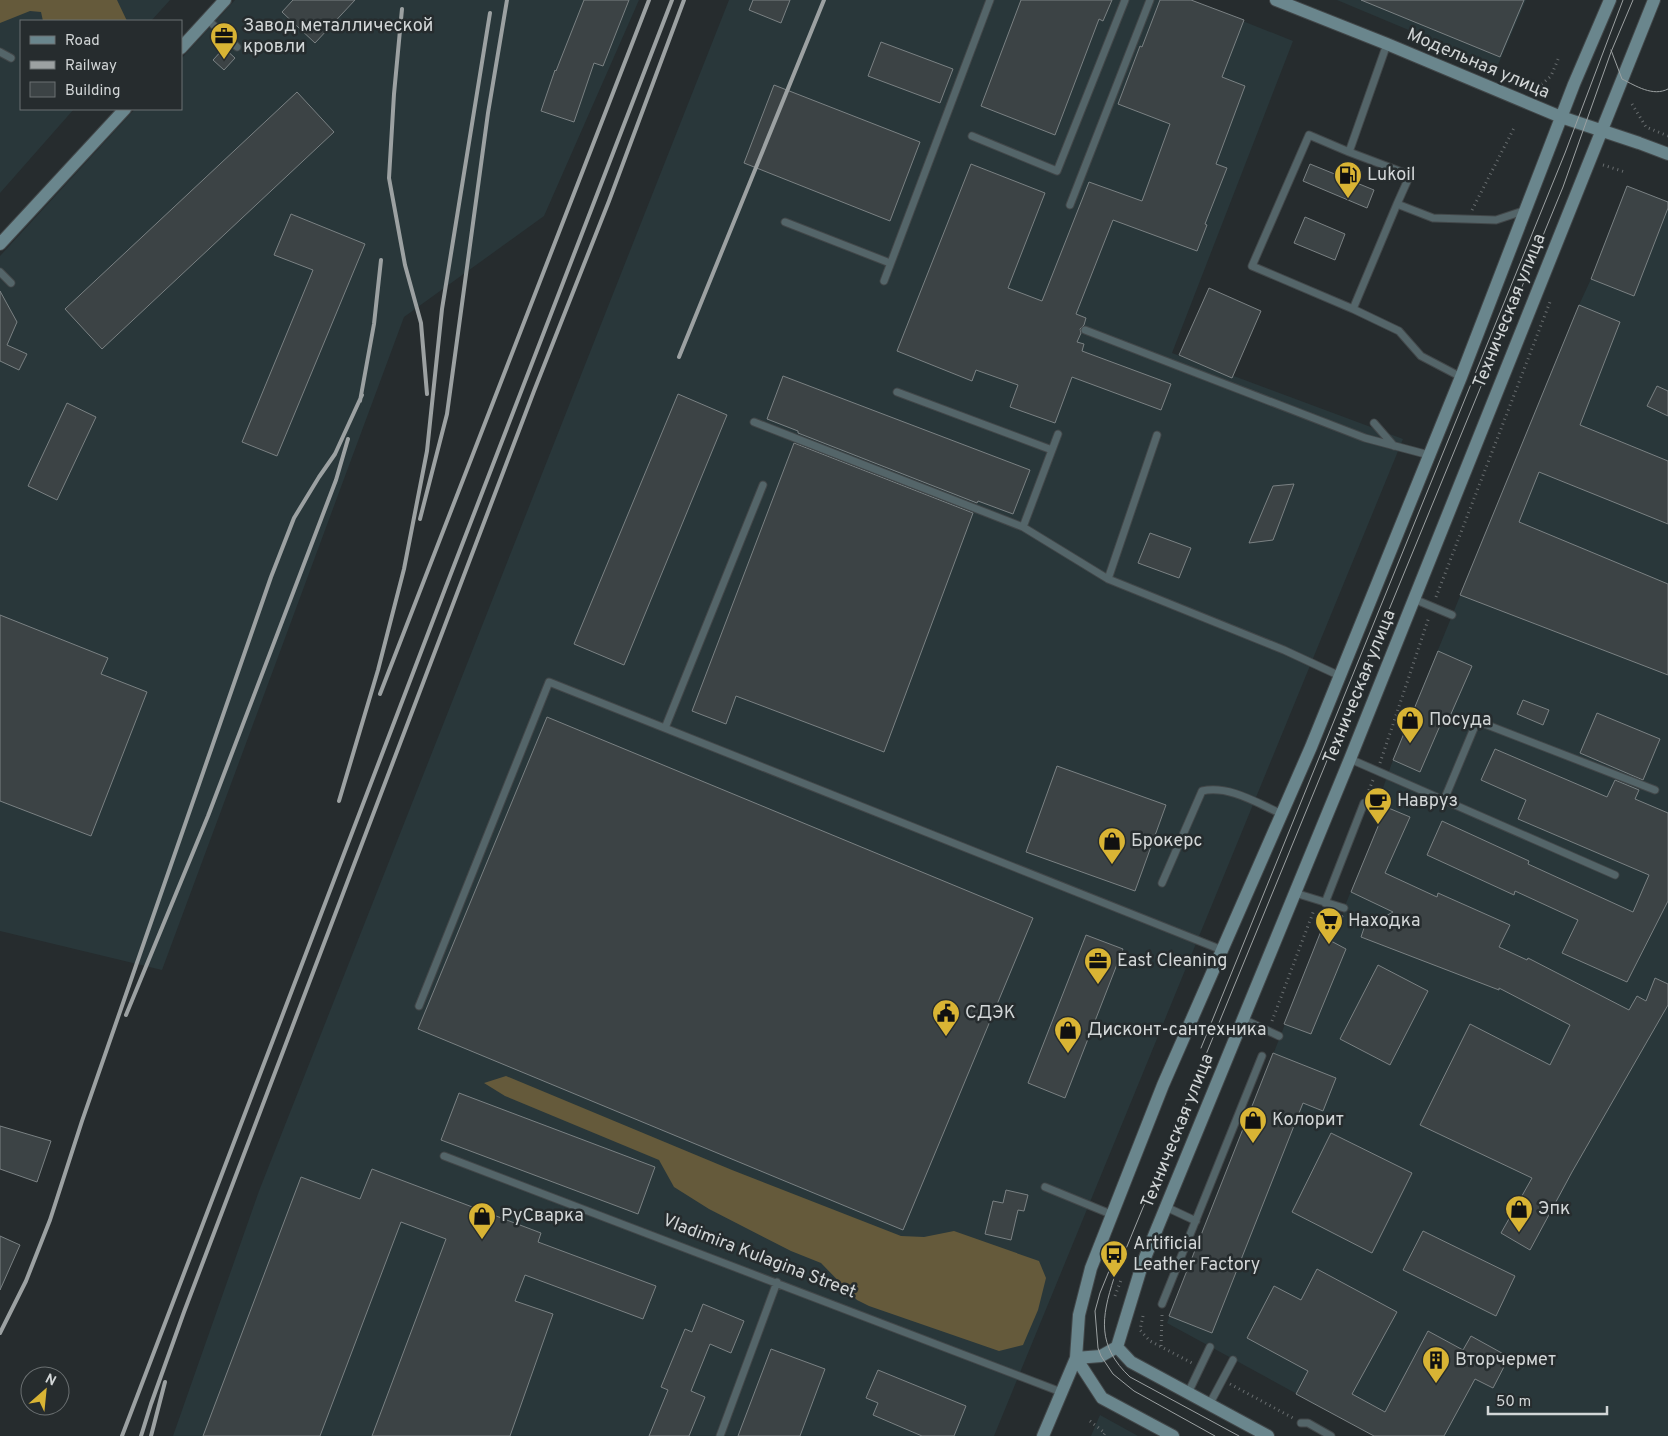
<svg xmlns="http://www.w3.org/2000/svg" width="1668" height="1436" font-family="Overpass,sans-serif">
  <style>
    .built { fill: #29373a }
    .forest { fill: #655a3b }
    .building { fill: #3c4345; stroke: #7a8183 }
    .lines { fill: none; stroke-linecap: round; stroke-linejoin: round }
    .lane-casing { stroke: #424749; stroke-width: 9 }
    .secondary-casing { stroke: #424749; stroke-width: 14 }
    .path { stroke: #686d6f; stroke-width: 3; stroke-dasharray: 1 4; stroke-linecap: butt }
    .lane { stroke: #546569; stroke-width: 7 }
    .secondary { stroke: #6a868d; stroke-width: 12 }
    .tram { stroke: #9ca1a2; stroke-width: 1 }
    .rail { stroke: #9ca1a2; stroke-width: 4 }
    .labels { text-anchor: middle; dominant-baseline: central; stroke-width: 5; stroke-linejoin: round; paint-order: stroke }
    .poi-label { font-size: 18px; fill: #d2d6d7; stroke: #262c2e; text-anchor: start }
    .street-label { font-size: 18px; fill: #d2d6d7; stroke: #262c2e }
  </style>
  <rect width="100%" height="100%" fill="#262c2e"/>
  <path class="built" d="M0,0h170l-19,21h-130v88h53l-74,84z
    M235,0h404l-95,216 -140,101 -242,653 -162,-39v-675l135,-147h46v-50z
    M729,0h461l103,41 -121,312 231,86 -409,997h-821l86,-245z
    M1337,0h189l-29,67z
    M1627,186l41,16v1234h-294l-207,-113 156,-395 20,-12 1,-8 42,-101 -8,-5 15,-42 186,-455 12,-26z
    M1100,1415l38,21h-47z"/>
  <path class="forest" d="M0,0h117l10,21h-84l-2,-9 -11,-1 -30,12z
    M506,1076l226,94 169,66 23,1 30,-6 85,30 7,17 -8,32 -15,35 -24,6 -130,-45 -12,-6 -36,-37 -30,-12 -82,-42 -35,-22 -15,-27 -154,-64 -21,-13z"/>
  <path class="building" d="M293,0h62l-40,43 -33,-31z
    M584,0h45l-26,66 -9,-3 -20,59 -33,-11 14,-41 1,1z
    M753,0h37l-9,23 -32,-13z
    M1021,0h91l-9,21 -4,-2 -44,116 -74,-29z
    M1160,0h31l53,20 -22,57 23,9 -29,78 11,4 -22,56 2,1 -10,26 -84,-31 -37,94 10,4 -2,7 -4,4 1,4 -4,9 7,2 -2,7 89,33 -10,26 -89,-33 -17,46 -45,-16 8,-22 -42,-15 -4,11 -75,-30 74,-187 74,29 -37,95 34,13 47,-119 53,19 28,-77 -52,-20 22,-58 2,1z
    M1361,0h163l-24,57z
    M881,42l72,27 -13,34 -72,-27z
    M224,48l11,10 -11,12 -11,-10z
    M774,85l146,57 -30,79 -146,-58z
    M297,92l37,40 -232,217 -37,-40z
    M1310,164l64,26 -7,18 -64,-27z
    M1627,186l41,16v6l-34,88 -43,-17z
    M291,214l74,30 -88,212 -35,-14 71,-172 -39,-15z
    M1305,217l40,17 -10,26 -41,-17z
    M1209,288l52,23 -29,67 -53,-23z
    M0,291l17,31 -10,23 20,9 -8,16 -19,-9z
    M1579,305l41,17 -40,103 88,36v63l-129,-52 -20,50 149,62v91l-208,-80z
    M783,376l247,94 -17,44 -35,-13 -1,2 -179,-70v-2l-31,-12z
    M1657,386l11,5v25l-21,-10z
    M678,394l49,21 -103,250 -50,-21z
    M67,403l29,14 -39,83 -29,-14z
    M794,443l179,70 -89,239 -148,-56 -10,28 -34,-13z
    M1294,484l-21,56 -24,3 24,-57z
    M1150,533l41,15 -12,30 -41,-15z
    M0,615l108,43 -7,16 46,18 -56,144 -91,-35z
    M1438,651l34,15 -25,57 -5,-2 -22,51 -27,-12z
    M1523,700l26,10 -6,15 -26,-11z
    M1597,713l63,26 -17,41 -63,-27z
    M547,717l486,201 -130,312 -485,-201z
    M1495,749l112,48 8,-17 24,10 -4,9 33,14v88l-41,81 -65,-29 16,-33 -63,-29 -1,4 -87,-40 15,-34 87,40 -1,3 105,48 16,-37 -131,-56 8,-19 -45,-20z
    M1057,766l109,39 -31,86 -109,-39z
    M1386,807l24,10 -25,56 52,24 1,-4 72,32 -11,22 28,13 1,-2 101,52 8,-14 9,5 9,-23 13,6v21l-96,167 -42,78 -29,-17 31,-55 -112,-53 50,-101 80,41 20,-40 -71,-37v2l-138,-53 3,-9 29,-16 -42,-20z
    M1329,911l14,5 -12,25 15,8 -35,85 -27,-10z
    M1086,935l37,14 -58,149 -37,-15z
    M1378,965l50,26 -38,74 -50,-26z
    M1273,1053l63,25 -13,33 -20,-8 -91,230 -43,-17z
    M459,1093l196,74 -17,47 -197,-74z
    M0,1126l51,15 -14,41 -37,-13z
    M1331,1133l81,40 -40,80 -80,-41z
    M372,1169l169,64 -3,9 118,44 -13,33 -118,-44 -10,26 38,13 -43,122h-138l74,-197 -45,-17 -81,214h-117l98,-259 59,22z
    M1006,1190l22,5 -4,16 -6,-1 -7,30 -26,-6 8,-33 10,2z
    M1423,1231l92,45 -19,40 -93,-46z
    M0,1236l20,9 -20,45z
    M1317,1269l80,43 -45,82 33,18 43,-81 35,19 8,-14 38,21 -16,31 -18,-9 -31,57h-70l-78,-42 12,-23 -61,-33 27,-52 27,14z
    M703,1304l41,17 -13,32 -21,-9 -19,47 14,6 -16,39h-40l19,-46 -7,-3 24,-58 7,3z
    M771,1349l54,20 -25,67h-62z
    M878,1370l88,36 -12,30h-32l-49,-21 5,-12 -12,-5z"/>
  <g class="lines">
    <g class="lane-casing">
      <path id="lane" d="M207,19l30,28
        M1387,44l-38,108 61,23 -13,29
        M0,52l11,6
        M972,136l85,35 68,-171
        M1349,152l-40,-17 -57,131 101,43
        M1070,205l80,-205
        M785,222l105,41
        M0,272l11,11
        M884,281l106,-281
        M1085,330l280,108 64,17
        M1461,377l-40,-21 -22,-25 -46,-22 44,-105 36,14 63,2 30,-10
        M897,392l155,58
        M754,422l269,105 85,52 176,71 56,26
        M1374,423l20,23
        M1023,527l35,-93
        M1108,579l49,-144
        M1414,599l38,16
        M665,728l98,-243
        M1350,759l265,116
        M1444,800l33,-79 178,69
        M1162,883l40,-92c27,-6 55,12 80,23
        M1295,893l49,15
        M1325,903l39,-100
        M419,1006l130,-324 673,268
        M1243,1019l36,17
        M444,1156l617,236
        M1045,1187l68,28
        M1166,1207l30,14
        M1162,1304l100,-248
        M1188,1393l22,-46
        M1209,1405l24,-45
        M1301,1423h7l23,13
        M720,1436l57,-154"/>
    </g>
    <g class="secondary-casing">
      <path id="secondary" d="M1276,0l111,44 174,73 78,26 29,11
        M181,48l44,-48
        M0,244l125,-135
        M1117,1347l14,15 137,74
        M1076,1358l25,-2 16,-9 25,-82 208,-506 304,-759
        M1076,1358l26,40 71,38
        M1043,1436l33,-78 3,-43 12,-47 72,-183 148,-338 150,-370 113,-293 36,-84"/>
    </g>
    <path class="path" d="M1534,91l17,-15 8,-19
      M1632,104l14,23 22,9
      M1603,165l22,7
      M1472,210l42,-82
      M1436,597l114,-295
      M1380,763l49,-146
      M1367,795l6,-15
      M1272,1021l42,-111
      M1115,1296l6,-16
      M1143,1316l-3,14 10,11 42,22
      M1161,1346l1,-31
      M1230,1384l63,34
      M1090,1421l15,12 -2,3"/>
    <use href="#lane" class="lane"/>
    <use href="#secondary" class="secondary"/>
    <path class="tram" d="M1611,50l11,29c14,7 31,18 46,10
      M1201,1048l364,-895 58,-153
      M1116,1254l-16,39 -5,18 3,37 3,8 12,18 21,17 81,45
      M1239,1436l-109,-59c-33,-31 -29,-59 -16,-99l449,-1091 48,-135 22,-52"/>
    <path class="rail" d="M402,9l-8,85 -5,84 16,87 16,58 6,71
      M679,357l145,-357
      M360,401l14,-77 7,-64
      M420,519l27,-105 41,-301 19,-113
      M380,694l269,-694
      M339,801l39,-131 26,-101 23,-118 15,-142 48,-296
      M126,1015l82,-199 128,-336 12,-41
      M0,1333l26,-52 24,-61 32,-99 189,-544 23,-59 25,-41 16,-23 27,-59
      M122,1436l323,-847 227,-589
      M141,1436l10,-32 33,-92 350,-921 75,-190 75,-201
      M151,1436l14,-54"/>
  </g>
  <defs>
    <g id="office-pin" transform="scale(1.4375)"><path d="M0 17L-7.5 6A9.5 9.5 0 1 1 7.5 6Z" fill="#d9b434" stroke="#262c2e"/><path d="M-6-3h4V-5.5h4V-3h4V5H-6ZM-1-4.5V-3h2v-1.5ZM-6 0V1H6V0Z" fill="#111"/></g>
    <g id="fuel-pin" transform="scale(1.4375)"><path d="M0 17L-7.5 6A9.5 9.5 0 1 1 7.5 6Z" fill="#d9b434" stroke="#262c2e"/><path d="M-5.5-6h7V0h2V4h1.3V-2.5L3-4.5l.8-.8L6-3V5H2.5V1h-1V6h-7ZM-4.2-4.7v3.2H.2V-4.7Z" fill="#111"/></g>
    <g id="shop-pin" transform="scale(1.4375)"><path d="M0 17L-7.5 6A9.5 9.5 0 1 1 7.5 6Z" fill="#d9b434" stroke="#262c2e"/><path d="M-5-2.5h2.3a2.7 3.5 0 0 1 5.4 0H5L5.5 6h-11ZM-1.5-2.5h3a1.5 2.3 0 0 0-3 0Z" fill="#111"/></g>
    <g id="cafe-pin" transform="scale(1.4375)"><path d="M0 17L-7.5 6A9.5 9.5 0 1 1 7.5 6Z" fill="#d9b434" stroke="#262c2e"/><path d="M-5.5-4.5H6V0H3Q3 3.5 0 3.5H-2.5Q-5.5 3.5-5.5 0ZM3-3.2v2h1.7v-2ZM-6 4.5H4V6H-6Z" fill="#111"/></g>
    <g id="supermarket-pin" transform="scale(1.4375)"><path d="M0 17L-7.5 6A9.5 9.5 0 1 1 7.5 6Z" fill="#d9b434" stroke="#262c2e"/><path d="M-6-5.5h2.5l.6 2H6L4.5 2H-2.5L-4.4-4H-6ZM-1.5 3.2a1.3 1.3 0 1 0 .1 0ZM3 3.2a1.3 1.3 0 1 0 .1 0Z" fill="#111"/></g>
    <g id="civic-pin" transform="scale(1.4375)"><path d="M0 17L-7.5 6A9.5 9.5 0 1 1 7.5 6Z" fill="#d9b434" stroke="#262c2e"/><path d="M-.6-6.5H3V-4.5H.6V-3L4-1V1h2V6H-6V1h2V-1L-.6-3ZM-1.2 2.5V6h2.4V2.5Z" fill="#111"/></g>
    <g id="bus-pin" transform="scale(1.4375)"><path d="M0 17L-7.5 6A9.5 9.5 0 1 1 7.5 6Z" fill="#d9b434" stroke="#262c2e"/><path d="M-5-6H5V4H4V6H2V4H-2V6H-4V4H-5ZM-3.5-4V0h7V-4ZM-3.5 1.2v1.5H-2V1.2ZM2 1.2v1.5H3.5V1.2Z" fill="#111"/></g>
    <g id="building-pin" transform="scale(1.4375)"><path d="M0 17L-7.5 6A9.5 9.5 0 1 1 7.5 6Z" fill="#d9b434" stroke="#262c2e"/><path d="M-4-6H4V6H1V3H-1V6H-4ZM-2.5-4.3h1.7v1.8h-1.7ZM.8-4.3h1.7v1.8H.8ZM-2.5-1h1.7V.8h-1.7ZM.8-1h1.7V.8H.8Z" fill="#111"/></g>
  </defs>
  <g fill-rule="evenodd">
    <use href="#office-pin" x="224" y="36"/>
    <use href="#fuel-pin" x="1348" y="175"/>
    <use href="#shop-pin" x="1410" y="720"/>
    <use href="#cafe-pin" x="1378" y="801"/>
    <use href="#shop-pin" x="1112" y="841"/>
    <use href="#supermarket-pin" x="1329" y="921"/>
    <use href="#office-pin" x="1098" y="961"/>
    <use href="#civic-pin" x="946" y="1013"/>
    <use href="#shop-pin" x="1068" y="1030"/>
    <use href="#shop-pin" x="1253" y="1120"/>
    <use href="#shop-pin" x="1519" y="1209"/>
    <use href="#shop-pin" x="482" y="1216"/>
    <use href="#bus-pin" x="1114" y="1254"/>
    <use href="#building-pin" x="1436" y="1360"/>
  </g>
  <g class="labels">
    <g class="poi-label">
      <text x="243" y="26">Завод металлической<tspan x="243" dy="21">кровли</tspan></text>
      <text x="1367" y="175">Lukoil</text>
      <text x="1429" y="720">Посуда</text>
      <text x="1397" y="801">Навруз</text>
      <text x="1131" y="841">Брокерс</text>
      <text x="1348" y="921">Находка</text>
      <text x="1117" y="961">East Cleaning</text>
      <text x="965" y="1013">СДЭК</text>
      <text x="1087" y="1030">Дисконт-сантехника</text>
      <text x="1272" y="1120">Колорит</text>
      <text x="1538" y="1209">Эпк</text>
      <text x="501" y="1216">РуСварка</text>
      <text x="1133" y="1244">Artificial<tspan x="1133" dy="21">Leather Factory</tspan></text>
      <text x="1455" y="1360">Вторчермет</text>
    </g>
    <g class="street-label">
      <text transform="translate(1478 64) rotate(23)">Модельная улица</text>
      <text transform="translate(1510 311) rotate(-68)">Техническая улица</text>
      <text transform="translate(1360 687) rotate(-68)">Техническая улица</text>
      <text transform="translate(1178 1131) rotate(-68)">Техническая улица</text>
      <text transform="translate(759 1257) rotate(21)">Vladimira Kulagina Street</text>
    </g>
  </g>
  <rect x="20" y="20" width="162" height="90" fill="#262c2e" stroke="#6b7072"/>
  <rect x="30" y="36" width="25" height="8" fill="#6a868d" stroke="#6b7072"/>
  <text x="65" y="45" font-size="15" fill="#d2d6d7">Road</text>
  <rect x="30" y="61" width="25" height="8" fill="#9ca1a2" stroke="#6b7072"/>
  <text x="65" y="70" font-size="15" fill="#d2d6d7">Railway</text>
  <rect x="30" y="82" width="25" height="15" fill="#3c4345" stroke="#6b7072"/>
  <text x="65" y="95" font-size="15" fill="#d2d6d7">Building</text>
  <g transform="translate(45 1391) rotate(27)"><circle r="24" fill="#262c2e" stroke="#6b7072"/>
  <path d="M0-4L9 19L0 12L-9 19Z" fill="#d9b434"/>
  <text y="-8" font-size="14" font-weight="bold" text-anchor="middle" fill="#d2d6d7">N</text>
  </g>
  <path d="M1488 1406v8h119v-8" fill="none" stroke="#d2d6d7" stroke-width="2.5"/>
  <text x="1496" y="1406" font-size="15" fill="#d2d6d7" stroke="#262c2e" stroke-width="4" paint-order="stroke">50 m</text>
</svg>
